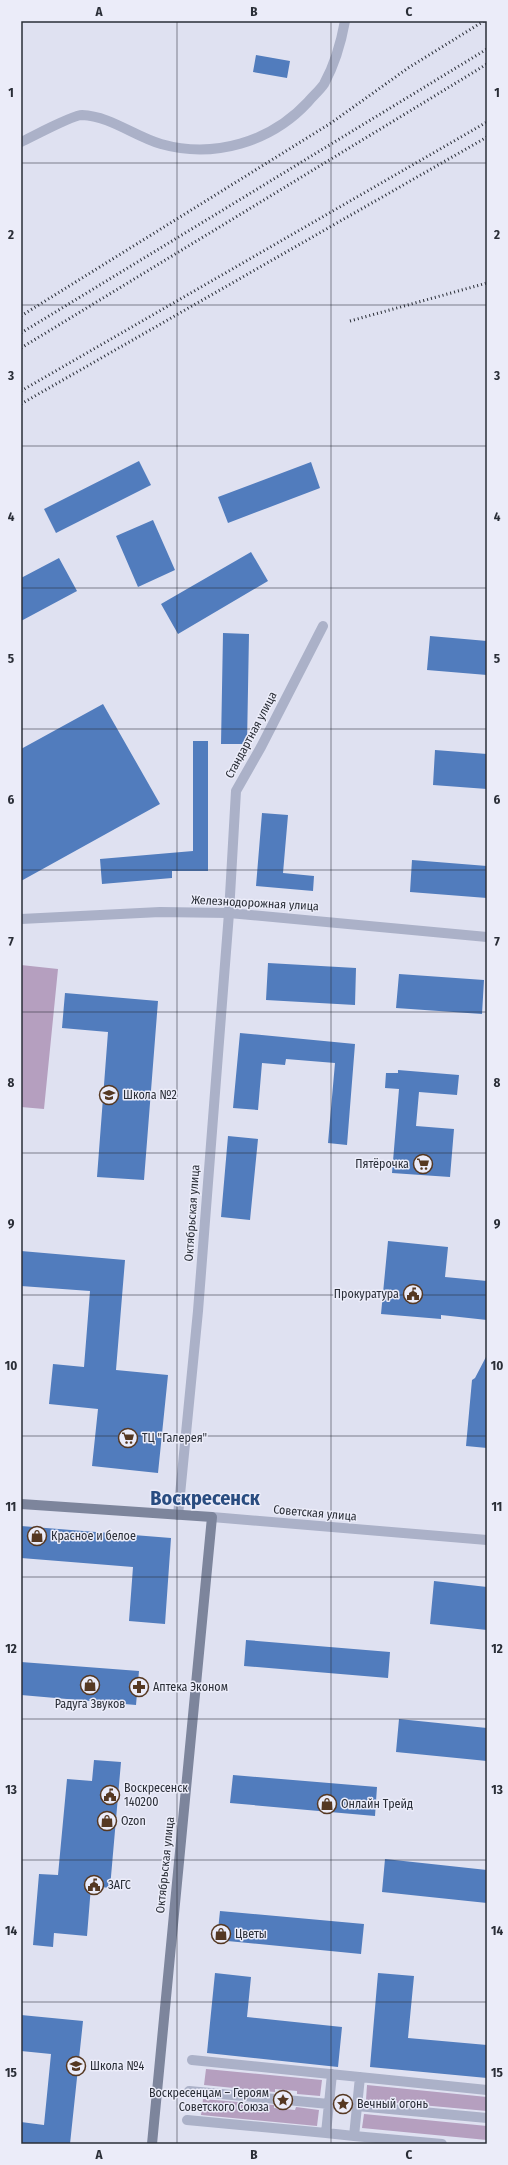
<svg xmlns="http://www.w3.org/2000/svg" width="508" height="2165" font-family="'Fira Sans Condensed',sans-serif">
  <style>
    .green { fill: #b59fbf }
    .building { fill: #517cbd }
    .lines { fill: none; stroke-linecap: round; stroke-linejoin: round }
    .pedestrian { stroke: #abb1c8; stroke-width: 10 }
    .minor { stroke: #abb1c8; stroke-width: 10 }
    .tertiary { stroke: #abb1c8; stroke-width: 10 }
    .secondary { stroke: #7d859c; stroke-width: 10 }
    .rail { stroke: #2a2e37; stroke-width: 3; stroke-dasharray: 1 3; stroke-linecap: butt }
    .grid { fill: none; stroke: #2a2e37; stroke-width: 1; stroke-opacity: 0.55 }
    .labels { text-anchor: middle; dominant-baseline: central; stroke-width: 3; stroke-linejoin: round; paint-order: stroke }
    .street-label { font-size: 12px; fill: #2a2e37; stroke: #ebecf9 }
    .poi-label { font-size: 12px; fill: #2a2e37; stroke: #ebecf9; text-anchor: start }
    .town-label { font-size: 20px; font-weight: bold; fill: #294c80; stroke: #ebecf9 }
    .neatline { fill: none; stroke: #2a2e37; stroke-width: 1.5 }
    .grid-label { font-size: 13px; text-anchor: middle; font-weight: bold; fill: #2a2e37 }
  </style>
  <rect width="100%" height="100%" fill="#dfe1f1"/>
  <path class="green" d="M21,965l37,4 -14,140 -23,-2z
    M206,2069l116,11 -2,16 -23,-2v-3l-22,-2v3l-71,-7z
    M367,2085l120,12v14l-121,-11z
    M203,2099l71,6v3l21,2 1,-3 23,3 -2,16 -116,-11z
    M364,2114l123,12v14l-125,-12z"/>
  <path class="building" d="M256,55l34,6 -3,17 -34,-6z
    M139,461l12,24 -95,48 -12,-24z
    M311,462l9,26 -92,35 -10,-26z
    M153,520l22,50 -37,17 -22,-51z
    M251,552l17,29 -90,53 -17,-30z
    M59,558l18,33 -56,30v-43z
    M223,633l26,1 -2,110h-26z
    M430,636l57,5v34l-60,-5z
    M103,704l57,100 -139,77v-132z
    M193,741h15v130h-36v7l-70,6 -2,-25 93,-8z
    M435,750l52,4v35l-54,-4z
    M262,813l26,2 -5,58 31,3 -1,15 -57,-5z
    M412,860l75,6v32l-77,-6z
    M268,963l88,5 -1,37 -89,-5z
    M399,974l85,6 -2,34 -86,-6z
    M65,993l93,8 -14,179 -47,-3 11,-145 -46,-4z
    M240,1033l115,11 -8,101 -19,-2 7,-80 -49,-4 -1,6 -23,-2 -4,47 -25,-2z
    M398,1070l61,5 -2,20 -38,-3 -3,34 38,3 -4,48 -58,-4 7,-84 -14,-1 1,-15h12z
    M228,1136l30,3 -8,81 -29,-3z
    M388,1241l60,6 -3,30 42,4v39l-46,-5v4l-60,-5z
    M21,1251l104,9 -9,110 52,5 -10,98 -66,-7 6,-57 -49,-5 4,-40 31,3 6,-76 -69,-5z
    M487,1355v93l-21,-2 6,-66 3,-2z
    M21,1526l150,12 -6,86 -36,-3 4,-54 -112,-9z
    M434,1581l53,6v43l-57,-6z
    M246,1640l144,12 -2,26 -144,-12z
    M21,1662l118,9 -3,34 -115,-10z
    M399,1719l88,9v33l-91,-9z
    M94,1760l27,2 -11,126 -19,-2 -4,50 -33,-3 -1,14 -20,-2 6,-71 19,1 9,-96 25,2z
    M233,1775l144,12 -2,29 -145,-13z
    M385,1859l102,11v33l-105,-11z
    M220,1911l144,13 -3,30 -144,-14z
    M215,1973l36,4 -4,40 95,10 -4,40 -131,-14z
    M378,1973l36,3 -6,62 79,7v33l-117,-11z
    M21,2015l62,6 -13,123h-49v-22l23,3 7,-71 -30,-3z"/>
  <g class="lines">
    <path class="pedestrian" d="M192,2060l295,30
      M332,2074l-6,59 28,3 6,-59
      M189,2091l140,13
      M357,2106l130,12
      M187,2120l139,13
      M354,2136l88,8"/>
    <path class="minor" d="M21,142c11,-5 51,-27 61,-27 28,1 52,21 79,29 53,15 110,-2 147,-42 5,-6 12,-12 16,-18 11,-20 17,-41 21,-63
      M229,913l7,-122 25,-44 62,-121
      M21,919l139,-7 69,1 258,24"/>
    <path class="tertiary" d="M178,1515l20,-204 31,-398
      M212,1517l275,23"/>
    <path class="secondary" d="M21,1504l191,13 -60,627"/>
    <path class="rail" d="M21,316l310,-193 77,-55 76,-47
      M350,321l137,-38
      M21,333l466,-284
      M21,348l466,-284
      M21,391l466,-269
      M21,404l466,-267"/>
  </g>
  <path class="grid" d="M177,21v2123M331,21v2123M21,163h466M21,305h466M21,446h466M21,588h466M21,729h466M21,870h466M21,1012h466M21,1153h466M21,1295h466M21,1436h466M21,1577h466M21,1719h466M21,1860h466M21,2002h466"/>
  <defs>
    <g id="school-ring" transform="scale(1)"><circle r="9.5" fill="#ebecf9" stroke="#553822" stroke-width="1.5"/><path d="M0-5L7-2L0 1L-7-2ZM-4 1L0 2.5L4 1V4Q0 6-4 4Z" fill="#553822"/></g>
    <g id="supermarket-ring" transform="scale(1)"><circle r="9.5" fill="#ebecf9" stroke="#553822" stroke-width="1.5"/><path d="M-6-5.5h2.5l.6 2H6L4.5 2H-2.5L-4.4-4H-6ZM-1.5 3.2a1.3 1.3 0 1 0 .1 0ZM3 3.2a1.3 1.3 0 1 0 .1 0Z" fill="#553822"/></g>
    <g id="civic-ring" transform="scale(1)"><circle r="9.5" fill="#ebecf9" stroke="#553822" stroke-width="1.5"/><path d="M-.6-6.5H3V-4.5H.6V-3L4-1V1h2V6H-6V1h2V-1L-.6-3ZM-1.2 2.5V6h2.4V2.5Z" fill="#553822"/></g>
    <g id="shop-ring" transform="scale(1)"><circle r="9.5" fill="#ebecf9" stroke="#553822" stroke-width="1.5"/><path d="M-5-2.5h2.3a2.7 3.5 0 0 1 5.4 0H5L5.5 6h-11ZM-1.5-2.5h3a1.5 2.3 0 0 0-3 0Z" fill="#553822"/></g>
    <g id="pharmacy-ring" transform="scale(1)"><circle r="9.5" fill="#ebecf9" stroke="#553822" stroke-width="1.5"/><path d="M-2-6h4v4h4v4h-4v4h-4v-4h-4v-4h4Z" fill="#553822"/></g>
    <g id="sight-ring" transform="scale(1)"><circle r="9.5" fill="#ebecf9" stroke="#553822" stroke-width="1.5"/><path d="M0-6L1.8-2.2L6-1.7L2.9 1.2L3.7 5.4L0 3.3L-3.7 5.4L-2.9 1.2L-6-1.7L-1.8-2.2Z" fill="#553822"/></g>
  </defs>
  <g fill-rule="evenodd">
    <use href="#school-ring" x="109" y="1095"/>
    <use href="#supermarket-ring" x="423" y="1164"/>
    <use href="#civic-ring" x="413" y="1294"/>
    <use href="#supermarket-ring" x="128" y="1438"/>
    <use href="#shop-ring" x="37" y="1536"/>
    <use href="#shop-ring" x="90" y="1685"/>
    <use href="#pharmacy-ring" x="139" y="1687"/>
    <use href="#civic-ring" x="110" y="1795"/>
    <use href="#shop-ring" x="327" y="1804"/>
    <use href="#shop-ring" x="107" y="1821"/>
    <use href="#civic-ring" x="94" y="1885"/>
    <use href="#shop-ring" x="221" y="1934"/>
    <use href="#school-ring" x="76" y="2066"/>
    <use href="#sight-ring" x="283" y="2100"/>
    <use href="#sight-ring" x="343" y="2104"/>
  </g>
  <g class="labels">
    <g class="street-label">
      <text transform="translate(251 735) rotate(-62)">Стандартная улица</text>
      <text transform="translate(255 903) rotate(3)">Железнодорожная улица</text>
      <text transform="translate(192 1213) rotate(-86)">Октябрьская улица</text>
      <text transform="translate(315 1513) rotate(5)">Советская улица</text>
      <text transform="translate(165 1865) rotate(-84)">Октябрьская улица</text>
    </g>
    <g class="poi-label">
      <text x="123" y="1095">Школа №2</text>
      <text x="409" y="1164" text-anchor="end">Пятёрочка</text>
      <text x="399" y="1294" text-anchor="end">Прокуратура</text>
      <text x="142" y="1438">ТЦ "Галерея"</text>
      <text x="51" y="1536">Красное и белое</text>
      <text x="153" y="1687">Аптека Эконом</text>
      <text x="90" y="1704" text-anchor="middle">Радуга Звуков</text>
      <text x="124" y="1788">Воскресенск<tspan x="124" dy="14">140200</tspan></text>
      <text x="341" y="1804">Онлайн Трейд</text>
      <text x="121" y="1821">Ozon</text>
      <text x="108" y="1885">ЗАГС</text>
      <text x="235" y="1934">Цветы</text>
      <text x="90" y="2066">Школа №4</text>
      <text x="269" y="2093" text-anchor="end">Воскресенцам – Героям<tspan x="269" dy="14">Советского Союза</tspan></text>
      <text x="357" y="2104">Вечный огонь</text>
    </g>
    <g class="town-label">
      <text x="205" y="1498">Воскресенск</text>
    </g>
  </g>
  <rect width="508" height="2165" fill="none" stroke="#ebecf9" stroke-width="44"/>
  <rect x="22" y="22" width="464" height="2121" class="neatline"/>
  <g class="grid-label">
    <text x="99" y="16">A</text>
    <text x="254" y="16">B</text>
    <text x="409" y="16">C</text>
    <text x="11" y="97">1</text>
    <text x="497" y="97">1</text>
    <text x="11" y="239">2</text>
    <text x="497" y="239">2</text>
    <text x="11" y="380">3</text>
    <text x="497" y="380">3</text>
    <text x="11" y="521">4</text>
    <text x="497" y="521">4</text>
    <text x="11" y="663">5</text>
    <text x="497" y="663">5</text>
    <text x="11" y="804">6</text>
    <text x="497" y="804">6</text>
    <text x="11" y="946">7</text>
    <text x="497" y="946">7</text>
    <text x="11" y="1087">8</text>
    <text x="497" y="1087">8</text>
    <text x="11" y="1228">9</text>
    <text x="497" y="1228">9</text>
    <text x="11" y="1370">10</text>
    <text x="497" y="1370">10</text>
    <text x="11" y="1511">11</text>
    <text x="497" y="1511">11</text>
    <text x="11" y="1653">12</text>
    <text x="497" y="1653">12</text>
    <text x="11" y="1794">13</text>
    <text x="497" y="1794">13</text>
    <text x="11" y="1935">14</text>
    <text x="497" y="1935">14</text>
    <text x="11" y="2077">15</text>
    <text x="497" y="2077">15</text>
    <text x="99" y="2159">A</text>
    <text x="254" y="2159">B</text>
    <text x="409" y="2159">C</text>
  </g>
</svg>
